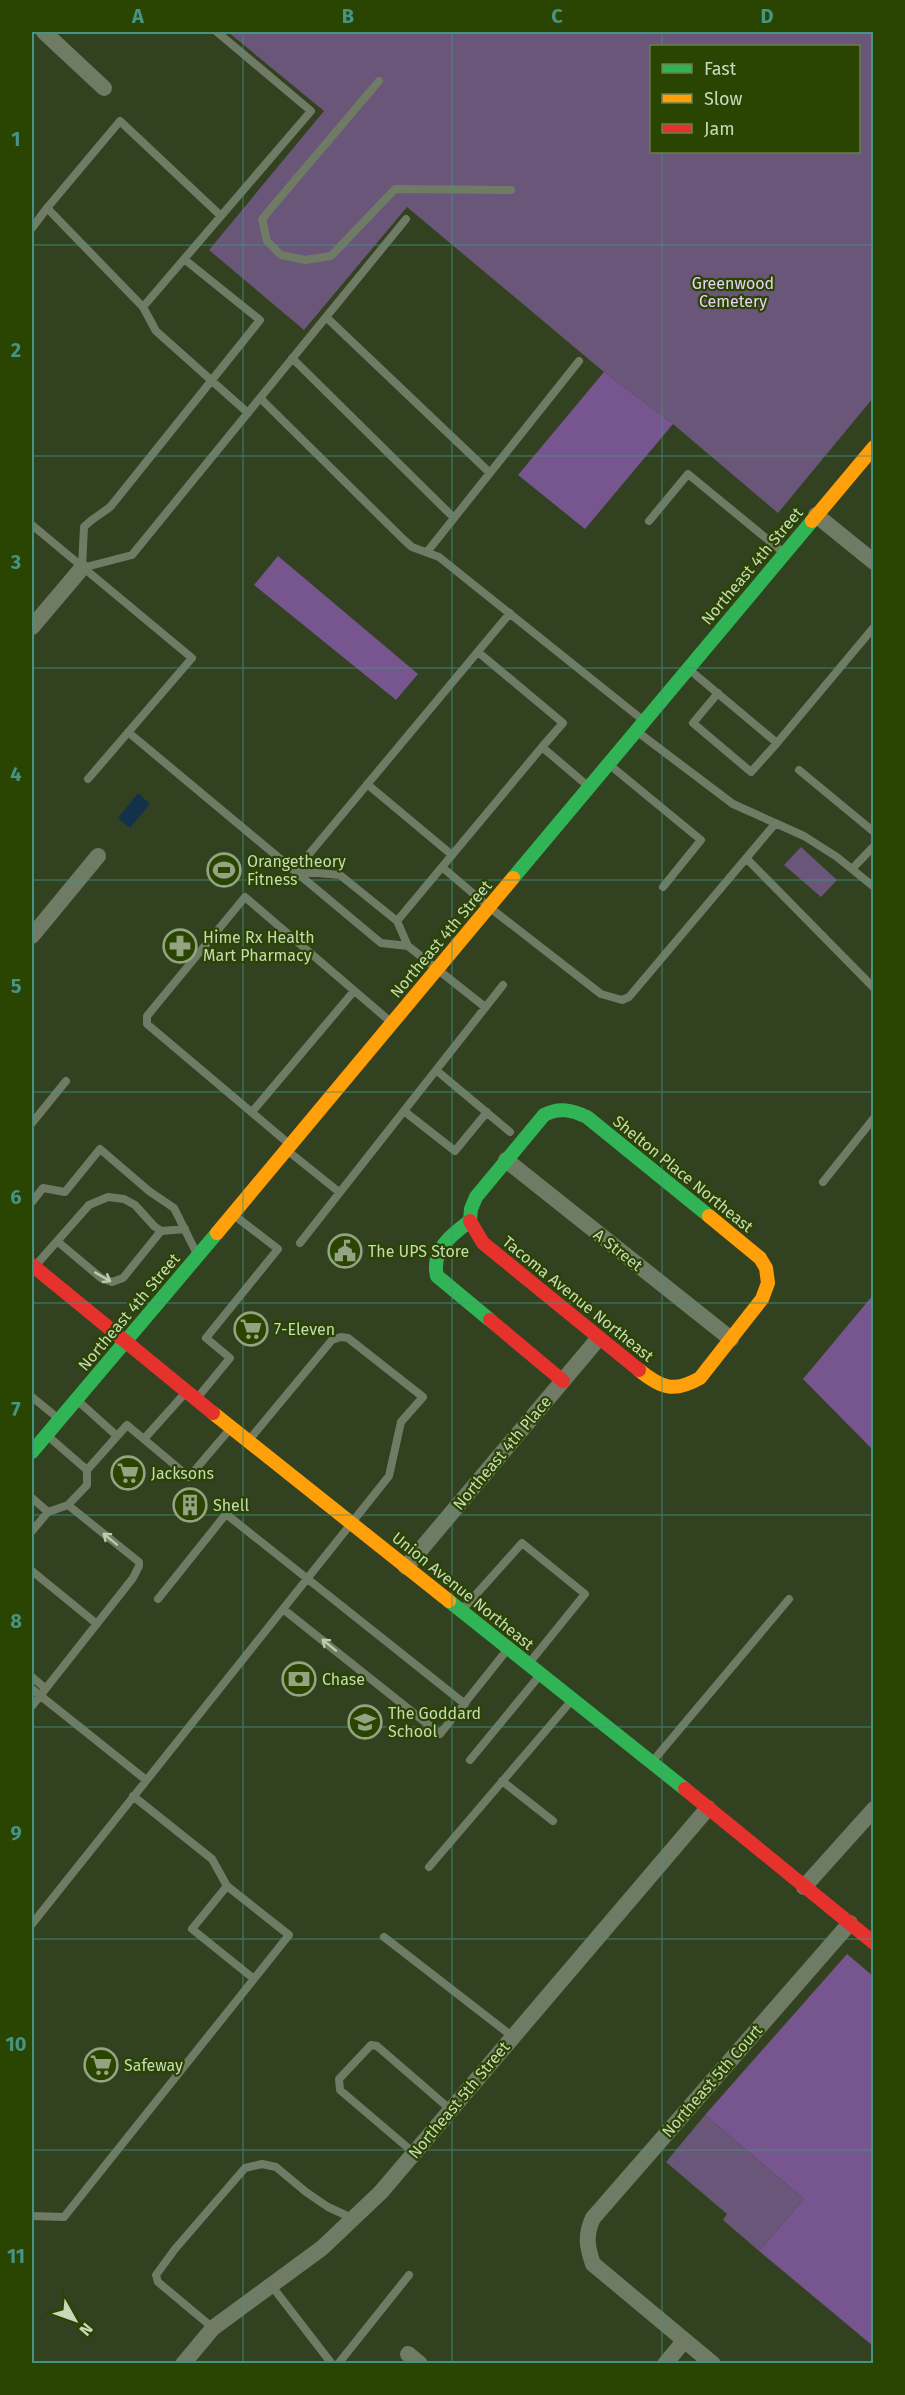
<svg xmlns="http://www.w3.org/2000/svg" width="905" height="2395" font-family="'Fira Sans',sans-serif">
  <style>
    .green { fill: #6a5678; fill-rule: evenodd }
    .forest { fill: #77558e }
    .water { fill: #12324c }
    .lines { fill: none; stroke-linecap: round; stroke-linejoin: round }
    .lane { stroke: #707b65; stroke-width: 8 }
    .street { stroke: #707b65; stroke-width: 16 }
    .fast { stroke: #30b455; stroke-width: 14 }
    .slow { stroke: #ff9f0a; stroke-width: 14 }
    .jam { stroke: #e5322d; stroke-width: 14 }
    .oneway { stroke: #bbcbac }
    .grid { fill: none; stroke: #469484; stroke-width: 1.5; stroke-opacity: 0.55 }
    .labels { text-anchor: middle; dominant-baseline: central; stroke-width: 4.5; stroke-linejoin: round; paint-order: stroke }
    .park-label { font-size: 16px; fill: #e7d1f8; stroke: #2a4402 }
    .street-label { font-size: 16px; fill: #c8d9b9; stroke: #2a4402 }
    .poi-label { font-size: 16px; fill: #c8d9b9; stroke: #2a4402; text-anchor: start }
    .neatline { fill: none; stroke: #469484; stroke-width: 2 }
    .grid-label { font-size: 20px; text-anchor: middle; font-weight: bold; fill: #469484 }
  </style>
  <rect width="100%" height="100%" fill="#32411f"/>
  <path class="green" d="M228,32h645v366l-95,115 -105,-89 -69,-52 -197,-165 -103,123 -95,-80 115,-139zM652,46h206v106h-206z
    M801,847l36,33 -16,17 -37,-32z
    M705,2115l99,84 -45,52 -36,-31 4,-6 -61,-52z"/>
  <path class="forest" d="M604,372l69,52 -88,105 -67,-54z
    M278,556l140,118 -22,26 -142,-115z
    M873,1295v155l-70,-71z
    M847,1954l26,22v370l-114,-95 45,-52 -99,-84z"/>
  <path class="water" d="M138,793l12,11 -20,24 -12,-10z"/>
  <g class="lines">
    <path class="lane" d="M217,32l94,79 -168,196 13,24 92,82
      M379,81l-117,138 5,22 14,14 24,5 26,-4 64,-67 116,1
      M32,228l15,-20
      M184,259l76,61 -149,186c-9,8 -19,12 -27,21l-2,41 50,-13 274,-336
      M143,307l-96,-99 73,-87 101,95
      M326,317l164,156
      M292,358l162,160
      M260,398l143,141 9,8 27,10 205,164
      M649,521l39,-47 96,79
      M32,525l160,133 -104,121
      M427,552l152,-191
      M478,652l85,71 -21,24
      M691,671l86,72 97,-116
      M718,693l-25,30 58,49 26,-29
      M128,732l253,211 27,3 77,61
      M639,733l94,71 71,32 33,21 37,30
      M611,766l90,74 -38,47
      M799,770l75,62
      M367,784l85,71
      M746,858l128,130
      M442,867l47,40 112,87 21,6 7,-3 146,-173
      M852,869l22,-23
      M397,921l145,-174 47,40
      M408,946l-11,-25 -57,-46 -45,-4 215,-258
      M436,1070l74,62
      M404,1111l51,40 32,-39
      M252,1112l102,-121
      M32,1123l34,-42
      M288,1143l-141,-119v-8l98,-119 147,126
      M288,1151l51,41
      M823,1182l51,-64
      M32,1202l11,-14 22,4 35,-43 49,42 25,17 22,44
      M57,1241l44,37 11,4 11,-4 38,-47
      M300,1243l203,-258
      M36,1265l53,-60 19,-8 16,2 11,6 19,21 7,5 24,-2
      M32,1397l27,22
      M198,1397l32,-39 -24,-20 72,-89 -43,-33
      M77,1400l40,36
      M49,1437l38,33
      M144,1439l42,-47
      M32,1498l16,14
      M32,1531l16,-19 20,-7 19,-20v-15l40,-45 62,52 41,-48
      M32,1571l65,53
      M158,1599l68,-85 239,190
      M283,1609l157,125 67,-84
      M463,1609l59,-66 63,51 -55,68
      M32,1677l13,11
      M32,1689l114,91
      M32,1706l101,-128 6,-12v-4l-71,-57
      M470,1760l70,-85
      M652,1762l137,-163
      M502,1781l51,40
      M429,1867l143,-167
      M227,1886l-35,43 62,50
      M32,1924l357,-448 12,-54 22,-25 -75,-59 -7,-1 -9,3 -83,100
      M384,1937l129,100
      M414,2153l-74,-63 -1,-11 32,-34 6,1 74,64
      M32,2216l32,1 225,-282 -62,-49 -15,-27 -79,-63
      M271,2285l61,79
      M213,2328l-55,-46 -2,-7 19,-26 70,-81 17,-4 14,3 30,25 22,15 26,12
      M338,2364l71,-89"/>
    <path class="street" d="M44,32l60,56
      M816,515l58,47
      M32,627l50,-59
      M32,936l66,-80
      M506,1160l225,179
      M406,1567l192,-228
      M804,1887l70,-78
      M408,2354l12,10
      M183,2364l30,-36 109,-80 59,-56 327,-384
      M665,2364l19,-23
      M713,2364l-120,-100c-6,-17 -8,-29 0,-46l257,-295"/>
    <path class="fast" d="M513,878l299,-357
      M490,1320l-53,-44c-6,-26 14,-41 33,-55l1,-12 5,-12 68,-82c15,-8 28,-5 43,2l122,99
      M32,1452l185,-219
      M449,1601l236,188"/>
    <path class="slow" d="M812,521l62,-74
      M217,1233l296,-355
      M639,1370c22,18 35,23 61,8l62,-79 6,-16 -2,-15 -6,-10 -51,-42
      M213,1413l236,188"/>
    <path class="jam" d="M470,1221l13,22 156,127
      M32,1265l181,148
      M490,1320l73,61
      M685,1789l189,154"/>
  </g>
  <defs><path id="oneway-shaft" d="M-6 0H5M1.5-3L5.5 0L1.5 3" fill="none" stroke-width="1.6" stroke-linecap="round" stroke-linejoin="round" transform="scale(1.5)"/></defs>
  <g class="oneway">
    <use href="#oneway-shaft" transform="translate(103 1277) rotate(30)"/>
    <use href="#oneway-shaft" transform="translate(110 1539) rotate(-141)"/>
    <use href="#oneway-shaft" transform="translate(329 1645) rotate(-141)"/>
  </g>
  <path class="grid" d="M243,32v2332M452,32v2332M662,32v14M662,152v2212M32,245h842M32,456h842M32,668h842M32,880h842M32,1092h842M32,1303h842M32,1515h842M32,1727h842M32,1939h842M32,2150h842"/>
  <defs>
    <g id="stadium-ring" transform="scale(1.725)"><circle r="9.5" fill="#2a4402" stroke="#94a483" stroke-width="1.5"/><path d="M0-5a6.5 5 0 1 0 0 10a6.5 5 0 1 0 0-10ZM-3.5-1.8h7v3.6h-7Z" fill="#94a483"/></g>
    <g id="pharmacy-ring" transform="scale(1.725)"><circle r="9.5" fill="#2a4402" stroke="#94a483" stroke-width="1.5"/><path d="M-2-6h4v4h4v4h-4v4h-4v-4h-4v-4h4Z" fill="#94a483"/></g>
    <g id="civic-ring" transform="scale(1.725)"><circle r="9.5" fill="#2a4402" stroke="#94a483" stroke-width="1.5"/><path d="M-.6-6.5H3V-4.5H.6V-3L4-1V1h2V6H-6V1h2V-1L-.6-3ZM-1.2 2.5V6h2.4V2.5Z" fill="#94a483"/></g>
    <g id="supermarket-ring" transform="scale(1.725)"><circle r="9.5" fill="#2a4402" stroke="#94a483" stroke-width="1.5"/><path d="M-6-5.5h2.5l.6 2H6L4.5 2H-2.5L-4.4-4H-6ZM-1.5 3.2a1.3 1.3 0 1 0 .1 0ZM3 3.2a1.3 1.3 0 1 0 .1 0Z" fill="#94a483"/></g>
    <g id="building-ring" transform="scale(1.725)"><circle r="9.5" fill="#2a4402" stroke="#94a483" stroke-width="1.5"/><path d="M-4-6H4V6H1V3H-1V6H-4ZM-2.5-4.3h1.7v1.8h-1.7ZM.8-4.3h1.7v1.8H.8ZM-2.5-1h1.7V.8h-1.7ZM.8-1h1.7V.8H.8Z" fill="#94a483"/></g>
    <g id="bank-ring" transform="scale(1.725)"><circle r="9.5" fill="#2a4402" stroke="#94a483" stroke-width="1.5"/><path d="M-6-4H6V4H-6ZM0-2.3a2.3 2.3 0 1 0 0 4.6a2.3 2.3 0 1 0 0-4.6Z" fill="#94a483"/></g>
    <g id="school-ring" transform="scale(1.725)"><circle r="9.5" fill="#2a4402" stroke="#94a483" stroke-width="1.5"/><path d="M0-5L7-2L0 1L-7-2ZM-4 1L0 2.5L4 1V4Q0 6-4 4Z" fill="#94a483"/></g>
  </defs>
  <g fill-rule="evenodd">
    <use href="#stadium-ring" x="224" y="870"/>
    <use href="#pharmacy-ring" x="180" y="946"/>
    <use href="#civic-ring" x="345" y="1251"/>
    <use href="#supermarket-ring" x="251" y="1329"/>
    <use href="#supermarket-ring" x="128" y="1473"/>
    <use href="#building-ring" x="190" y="1505"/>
    <use href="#bank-ring" x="299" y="1679"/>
    <use href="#school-ring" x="365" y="1722"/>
    <use href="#supermarket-ring" x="101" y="2065"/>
  </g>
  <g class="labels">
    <g class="park-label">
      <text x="733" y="283">Greenwood<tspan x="733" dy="18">Cemetery</tspan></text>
    </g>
    <g class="street-label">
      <text transform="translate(752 566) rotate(-50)">Northeast 4th Street</text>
      <text transform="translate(441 939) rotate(-50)">Northeast 4th Street</text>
      <text transform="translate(683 1174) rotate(39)">Shelton Place Northeast</text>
      <text transform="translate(618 1250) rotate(38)">A Street</text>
      <text transform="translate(578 1299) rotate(39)">Tacoma Avenue Northeast</text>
      <text transform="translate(129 1312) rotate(-50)">Northeast 4th Street</text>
      <text transform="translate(502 1453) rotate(-50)">Northeast 4th Place</text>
      <text transform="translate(463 1591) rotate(39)">Union Avenue Northeast</text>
      <text transform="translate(712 2081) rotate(-49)">Northeast 5th Court</text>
      <text transform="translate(459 2100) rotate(-50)">Northeast 5th Street</text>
    </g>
    <g class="poi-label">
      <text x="247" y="861">Orangetheory<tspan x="247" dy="18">Fitness</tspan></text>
      <text x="203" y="937">Hime Rx Health<tspan x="203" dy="18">Mart Pharmacy</tspan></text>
      <text x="368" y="1251">The UPS Store</text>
      <text x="274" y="1329">7-Eleven</text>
      <text x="151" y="1473">Jacksons</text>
      <text x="213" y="1505">Shell</text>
      <text x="322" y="1679">Chase</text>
      <text x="388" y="1713">The Goddard<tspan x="388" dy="18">School</tspan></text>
      <text x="124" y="2065">Safeway</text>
    </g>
  </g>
  <rect width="905" height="2395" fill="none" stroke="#2a4402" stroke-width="66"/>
  <rect x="650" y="45" width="210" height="108" fill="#2a4402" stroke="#69804b" stroke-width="1.5"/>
  <rect x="662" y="64" width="30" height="9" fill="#30b455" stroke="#69804b" stroke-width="1.5"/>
  <text x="704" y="75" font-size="18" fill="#c8d9b9">Fast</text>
  <rect x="662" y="94" width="30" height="9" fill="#ff9f0a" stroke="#69804b" stroke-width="1.5"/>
  <text x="704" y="105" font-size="18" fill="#c8d9b9">Slow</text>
  <rect x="662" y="124" width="30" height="9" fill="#e5322d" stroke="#69804b" stroke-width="1.5"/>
  <text x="704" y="135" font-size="18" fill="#c8d9b9">Jam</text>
  <g transform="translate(75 2320) rotate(130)" stroke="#2a4402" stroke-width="4.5" paint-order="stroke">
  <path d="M0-4.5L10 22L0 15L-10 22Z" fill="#c8d9b9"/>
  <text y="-9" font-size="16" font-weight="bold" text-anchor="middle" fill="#c8d9b9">N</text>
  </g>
  <rect x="33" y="33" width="839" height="2329" class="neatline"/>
  <g class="grid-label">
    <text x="138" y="23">A</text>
    <text x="348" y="23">B</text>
    <text x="557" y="23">C</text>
    <text x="767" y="23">D</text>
    <text x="16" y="146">1</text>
    <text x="16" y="357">2</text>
    <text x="16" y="569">3</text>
    <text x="16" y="781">4</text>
    <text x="16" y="993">5</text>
    <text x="16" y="1204">6</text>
    <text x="16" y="1416">7</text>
    <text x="16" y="1628">8</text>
    <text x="16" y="1840">9</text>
    <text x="16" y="2051">10</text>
    <text x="16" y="2263">11</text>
  </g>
</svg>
